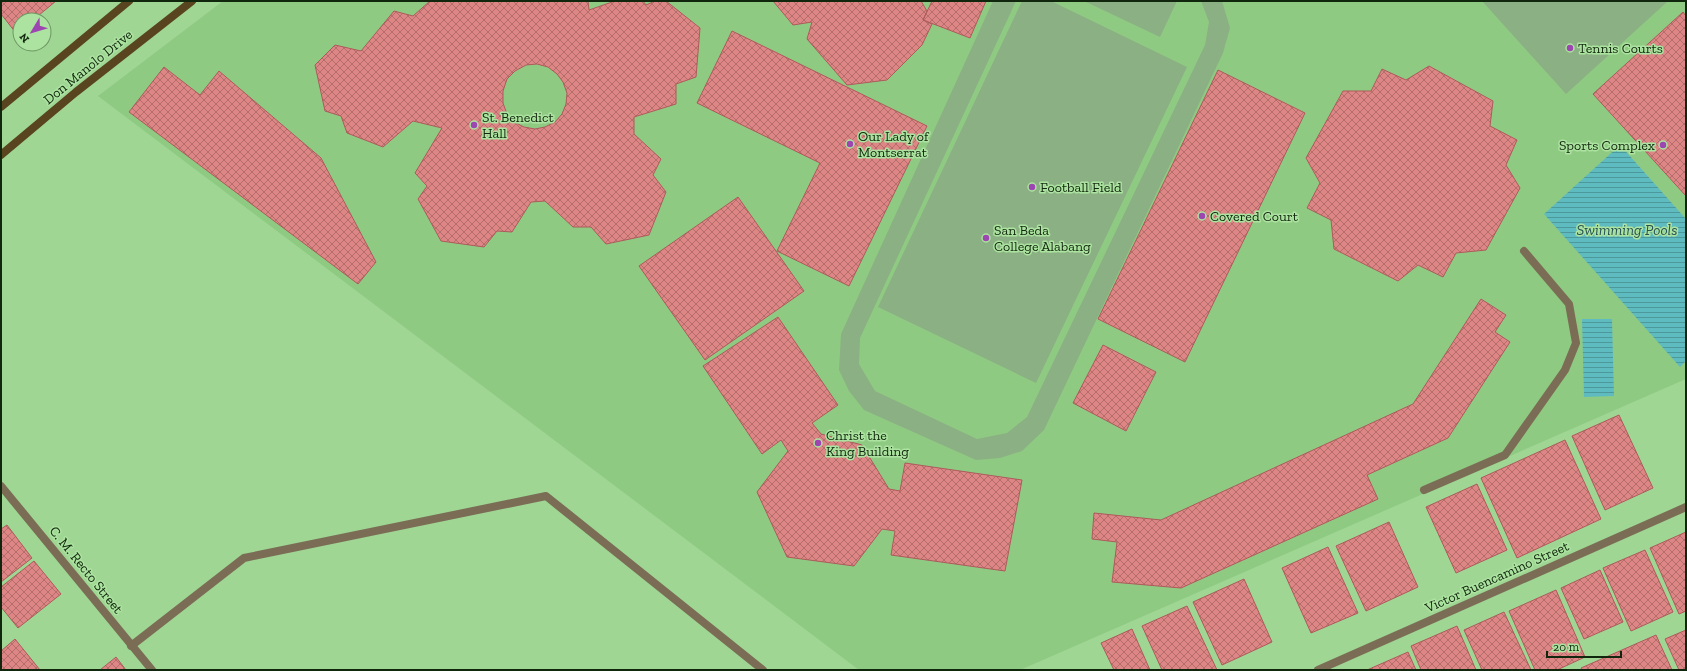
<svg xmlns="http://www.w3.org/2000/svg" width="1687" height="671" font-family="'Zilla Slab',serif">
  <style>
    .built { fill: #8fca83 }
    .garden { fill: #8bb083 }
    .water { fill: url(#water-rules) }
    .building { fill: url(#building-cross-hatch); stroke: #ad5a5b; fill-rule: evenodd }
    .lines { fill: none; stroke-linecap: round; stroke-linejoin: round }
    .lane { stroke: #7b6d55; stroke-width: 8 }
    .street { stroke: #7b6d55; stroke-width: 8 }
    .secondary { stroke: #58441f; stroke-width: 8 }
    .poi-dot { fill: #9d45b0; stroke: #ace3a0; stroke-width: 1.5 }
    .labels { text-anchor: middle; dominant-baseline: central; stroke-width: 3; stroke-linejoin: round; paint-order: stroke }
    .poi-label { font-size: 14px; fill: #11270d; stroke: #ace3a0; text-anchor: start }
    .street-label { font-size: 14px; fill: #11270d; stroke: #ace3a0 }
    .water-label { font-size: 15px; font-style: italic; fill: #265153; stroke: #ace3a0 }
  </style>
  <defs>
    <pattern id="water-rules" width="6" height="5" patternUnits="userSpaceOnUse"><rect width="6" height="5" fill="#5ebbc0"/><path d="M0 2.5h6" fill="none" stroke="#4c989a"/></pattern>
    <pattern id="building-cross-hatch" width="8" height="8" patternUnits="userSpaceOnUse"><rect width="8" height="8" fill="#de8686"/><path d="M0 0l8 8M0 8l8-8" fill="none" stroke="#b36e6c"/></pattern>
  </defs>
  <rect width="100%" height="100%" fill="#9fd693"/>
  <path class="built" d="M223,1h1463v378l-666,291h-161l-761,-574z"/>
  <path class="garden" d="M993,1h23l-156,337 -1,26 16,27 102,48 30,-6 20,-16 178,-372 4,-23 -8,-21h21l8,27 -7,25 -179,377 -22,21 -22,7 -24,2 -112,-50 -15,-19 -10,-21 2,-36z
    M1022,1h29l136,66 -151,316 -158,-76z
    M1084,1h93l-17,36z
    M1482,1h185v1l-101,92z"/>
  <path class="water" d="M1620,145l66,74v142l-6,6 -136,-153z
    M1582,319h30l2,77 -30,1z"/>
  <path class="building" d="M1,1h55l-23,19h-13v10l-4,3 -15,-19z
    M430,1h158l1,9 26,-9h28l3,4 9,-4h11l34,27 -4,49 -20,7v20l-42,13v17l27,25 -8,16 13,17 -17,43 -43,9 -15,-17h-18l-28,-26 -14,1 -19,30 -15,-1 -13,16 -43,-6 -23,-42 9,-13 -12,-13 27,-45 -29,-7 -30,26 -36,-14 -6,-17 -16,-5 -10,-46 20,-20 26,6 33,-40 19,5zM537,64l11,3 9,7 6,8 4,11 -1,11 -4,10 -7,8 -10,5 -10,2 -11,-2 -10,-5 -7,-8 -4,-11v-12l4,-12 8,-8 11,-6z
    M773,1h148l6,10 -4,9 9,4 -10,21 -35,35 -40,5 -40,-46 5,-17 -19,3z
    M932,1h54l-16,37 -47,-18z
    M1683,12l3,4v180l-93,-102z
    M732,31l195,95 -78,160 -72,-35 43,-88 -123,-60z
    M1429,66l64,35 -3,25 27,14 -11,25 14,23 -34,62 -30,3 -13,24 -25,-12 -20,16 -64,-32 -3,-29 -24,-12 13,-25 -14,-25 37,-67h28l11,-22 24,11z
    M164,67l36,28 19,-24 102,87 55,104 -18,22 -229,-172z
    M1218,70l87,43 -120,249 -87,-43z
    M738,197l66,94 -99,69 -66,-94z
    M1481,299l25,16 -11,17 15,10 -62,96 -81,37 11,24 -197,89 -69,-6 5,-40 -25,-3 2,-26 67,7 252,-116z
    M778,317l60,88 -26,18 9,11 41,11 27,44 11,2 5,-28 117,17 -17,91 -114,-16 4,-24 -13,-2 -28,37 -67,-9 -30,-65 31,-41 -7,-11 -19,14 -59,-88z
    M1103,345l53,27 -30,59 -53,-28z
    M1619,415l34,73 -48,22 -33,-74z
    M1565,440l36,79 -84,39 -36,-80z
    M1477,484l30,66 -51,23 -30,-66z
    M1389,522l29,65 -52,24 -30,-65z
    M7,525l25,33 -31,24v-53z
    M1686,532v79l-7,3 -29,-66z
    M1328,547l30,66 -47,20 -29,-65z
    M1645,550l28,62 -42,19 -28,-63z
    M34,561l27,33 -43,34 -17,-21v-20z
    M1600,570l23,52 -39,17 -23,-51z
    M1244,579l28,63 -50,23 -29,-63z
    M1556,590l29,67 -28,13h-22l-26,-59z
    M1187,606l30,64h-55l-20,-44z
    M1504,612l27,58h-49l-18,-40z
    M1457,626l19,44h-55l-10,-24z
    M1132,629l18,41h-36l-13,-27z
    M1686,630v40h-7l-14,-31z
    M1656,635l16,35h-90l-1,-2z
    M15,639l25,31h-39v-19z
    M1408,652l8,18h-49z
    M116,657l10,13h-26z"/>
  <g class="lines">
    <path class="lane" d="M1424,490l81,-35 60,-85 11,-27 -7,-39 -45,-53"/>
    <path class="street" d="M1,486l151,184
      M131,646l113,-88 302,-62 217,174
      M1318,670l368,-163"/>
    <path class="secondary" d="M1,107l128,-106
      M1,155l75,-63 116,-91"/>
  </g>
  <g class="poi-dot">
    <circle cx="1570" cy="48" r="4"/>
    <circle cx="474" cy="125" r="4"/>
    <circle cx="850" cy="144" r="4"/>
    <circle cx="1663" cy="145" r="4"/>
    <circle cx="1032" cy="187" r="4"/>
    <circle cx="1202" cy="216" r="4"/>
    <circle cx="986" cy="238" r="4"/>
    <circle cx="818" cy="443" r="4"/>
  </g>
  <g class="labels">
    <g class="poi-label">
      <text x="1578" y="48">Tennis Courts</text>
      <text x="482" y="117">St. Benedict<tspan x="482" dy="16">Hall</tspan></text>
      <text x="858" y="136">Our Lady of<tspan x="858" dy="16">Montserrat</tspan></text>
      <text x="1655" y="145" text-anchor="end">Sports Complex</text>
      <text x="1040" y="187">Football Field</text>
      <text x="1210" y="216">Covered Court</text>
      <text x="994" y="230">San Beda<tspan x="994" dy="16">College Alabang</tspan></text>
      <text x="826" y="435">Christ the<tspan x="826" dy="16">King Building</tspan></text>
    </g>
    <g class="street-label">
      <text transform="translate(88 67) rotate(-39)">Don Manolo Drive</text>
      <text transform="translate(86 570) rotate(51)">C. M. Recto Street</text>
      <text transform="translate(1497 577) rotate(-24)">Victor Buencamino Street</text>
    </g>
    <g class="water-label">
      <text x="1627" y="230">Swimming Pools</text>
    </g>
  </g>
  <rect width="1687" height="671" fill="none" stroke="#11270d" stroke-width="4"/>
  <g transform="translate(32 32) rotate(232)"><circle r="19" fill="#ace3a0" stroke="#6e9865"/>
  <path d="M0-3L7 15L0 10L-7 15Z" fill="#9d45b0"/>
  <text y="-6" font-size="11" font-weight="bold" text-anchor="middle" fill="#11270d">N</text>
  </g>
  <path d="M1547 651v6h74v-6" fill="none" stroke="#11270d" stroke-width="2"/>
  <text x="1553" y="651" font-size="12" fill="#11270d" stroke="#ace3a0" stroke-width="3" paint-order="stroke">20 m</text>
</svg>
